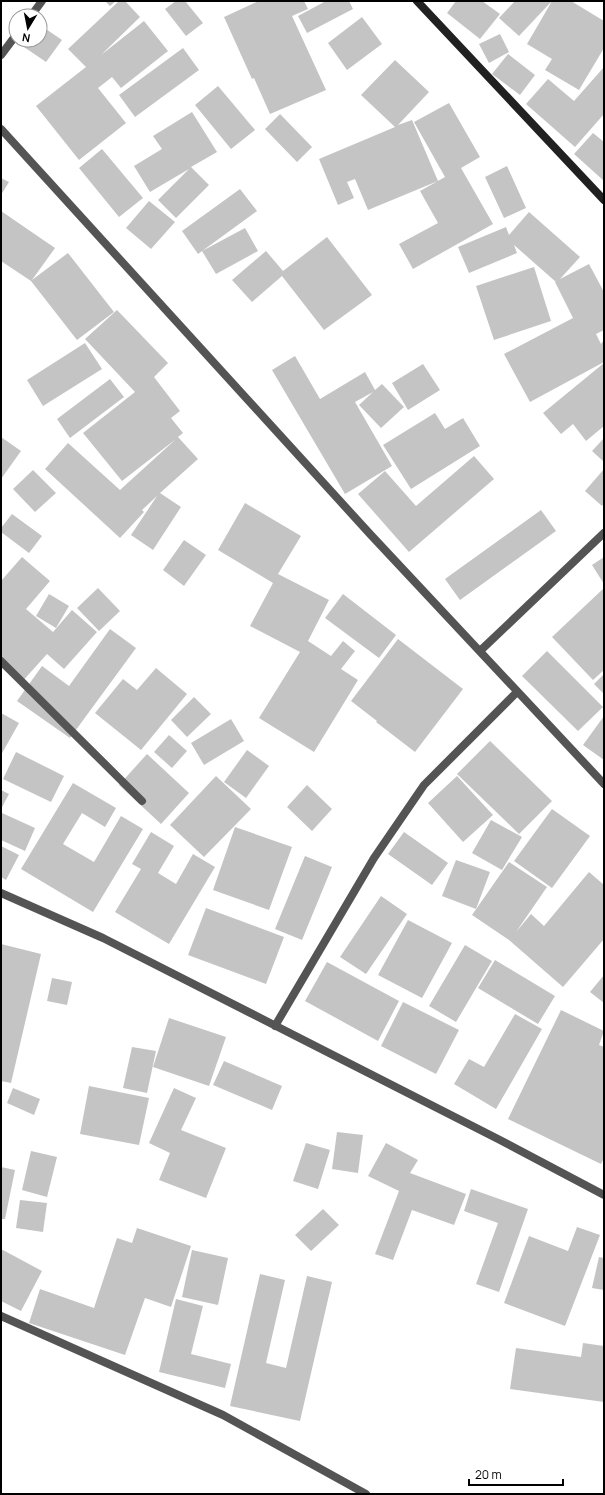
<svg xmlns="http://www.w3.org/2000/svg" width="605" height="1495" font-family="Manrope,sans-serif">
  <style>
    .building { fill: #c4c4c4 }
    .lines { fill: none; stroke-linecap: round; stroke-linejoin: round }
    .minor { stroke: #545454; stroke-width: 8 }
    .secondary { stroke: #212121; stroke-width: 8 }
  </style>
  <rect width="100%" height="100%" fill="#fff"/>
  <path class="building" d="M105,1h11l-6,5z
    M119,1h6l15,16 -39,38 43,-34 24,30 -47,37 -9,-11 -14,11 28,35 -47,37 -43,-54 50,-39 -18,-18z
    M176,1h9l18,22 -17,13 -21,-27z
    M259,1h45l4,8 -16,7 34,74 -56,24 -16,-36 -2,1 -28,-62z
    M326,1h23l4,8 -46,24 -9,-17z
    M456,1h26l18,13 -20,25 -33,-26z
    M515,1h37l-33,35 -20,-18z
    M552,1h19l33,20v27l-25,42 -34,-20 7,-11 -25,-15z
    M362,17l20,27 -35,26 -19,-27z
    M40,25l22,15 -16,22 -22,-15 4,-7h12z
    M500,34l9,18 -20,11 -10,-19z
    M183,48l16,22 -64,47 -16,-22z
    M508,54l27,21 -15,20 -28,-21z
    M395,60l34,32 -31,33 14,-5 26,61 -70,29 -13,-31 -8,3 7,16 -16,7 -19,-46 76,-32 -34,-32z
    M604,67v47l-29,33 -49,-43 22,-25 26,22z
    M218,86l37,44 -24,19 -36,-44z
    M449,103l31,54 -19,11 32,56 -80,45 -14,-25 39,-21 -18,-32 25,-14 -31,-55z
    M192,112l25,40 -26,15 18,18 -33,33 -18,-18 31,-31 -39,23 -16,-26 28,-17 -9,-13z
    M280,114l32,33 -15,15 -32,-33z
    M593,133l11,9v39l-30,-27z
    M102,149l41,49 -24,19 -40,-49z
    M507,166l19,42 -22,10 -19,-41z
    M1,178l8,4 -8,13z
    M240,189l17,22 -59,43 -16,-23z
    M149,201l26,21 -24,27 -25,-21z
    M1,211l54,37 -23,32 36,-27 46,59 -37,28 -46,-59 -30,-20z
    M529,212l51,45 -20,22 29,-15 15,28v38l-8,4 5,10 3,-4v22l-74,40 -26,-48 69,-36 -18,-36h1l-42,-37 3,8 -48,20 -11,-26 48,-20 3,8z
    M245,228l13,23 -42,23 -14,-23z
    M327,237l45,58 -48,35 -42,-54 -30,26 -20,-22 34,-29 17,20z
    M534,267l17,54 -57,19 -18,-54z
    M117,310l51,53 -14,14 26,34 -9,7 12,15 -5,4 20,22 -38,34 21,14 -28,43 -22,-15 26,-39 -15,14 2,2 -24,26 -75,-69 23,-26 52,47 56,-51 -54,42 -39,-48 52,-41 -50,-53z
    M85,343l17,26 -59,37 -16,-26z
    M295,356l25,43 45,-27 10,18 7,-6 22,23 -23,21 -22,-23 14,-13 -18,10 37,64 -47,28 -73,-124z
    M604,363v63l-18,15 -13,-17 -12,10 -18,-21z
    M423,364l17,26 -32,20 -16,-27z
    M110,379l14,18 -54,41 -13,-19z
    M435,413l10,16 18,-11 17,28 -69,43 -28,-44z
    M1,437l20,14 -20,28z
    M604,438v24l-12,-11z
    M474,456l20,23 -85,73 -51,-58 27,-23 31,35z
    M604,469v34l-2,3 -17,-15z
    M33,470l23,23 -21,19 -22,-23z
    M245,503l56,33 -23,38 51,26 -21,41 23,15 12,-15 12,10 -14,18 17,11 -44,72 -55,-34 41,-66 -50,-26 23,-43 -55,-33z
    M541,510l15,21 -96,69 -15,-21z
    M12,514l30,22 -13,17 -28,-21v-4z
    M184,540l22,15 -22,31 -21,-16z
    M22,557l28,24 -24,28 27,23 19,-22 25,22 -33,37 -17,-15 -27,30 -19,-17v-86z
    M604,557v27l-12,-19z
    M98,588l22,23 -21,20 -22,-23z
    M604,588v82l-11,10 -41,-43z
    M49,594l20,12 -13,22 -20,-12z
    M343,594l53,41 -17,23 -54,-40z
    M110,629l26,19 -66,90 -53,-37 25,-35 27,20z
    M398,639l65,50 -48,63 -39,-30 1,-1 -26,-20z
    M547,651l56,56 -25,24 -56,-55z
    M156,668l31,26 -46,56 -46,-37 28,-34 14,11z
    M604,674v20l-10,-10z
    M194,697l17,17 -24,23 -16,-17z
    M1,713l18,10 -18,32z
    M604,716v44l-21,-15z
    M231,719l13,22 -40,24 -13,-22z
    M169,735l18,16 -15,17 -18,-16z
    M490,741l62,60 -33,33 -62,-60z
    M247,750l22,16 -23,32 -22,-16z
    M16,752l48,24 -13,26 -48,-23z
    M147,754l42,39 -28,31 -42,-39z
    M216,776l35,33 -47,48 -34,-32z
    M457,776l36,39 -30,27 -35,-39z
    M73,783l43,25 -11,19 -23,-14 -19,31 31,18 27,-46 22,13 -50,83 -72,-43z
    M307,785l25,24 -20,22 -25,-24z
    M1,790l8,4 -8,15z
    M552,809l38,27 -38,52 -38,-27z
    M2,813l33,15 -10,23 -24,-11z
    M491,820l31,17 -20,33 -30,-17z
    M235,827l57,20 -23,63 -56,-20z
    M151,832l23,14 -16,27 18,11 17,-30 22,13 -46,77 -54,-32 26,-43 -9,-5z
    M404,832l44,31 -16,22 -44,-31z
    M1,846l18,9 -13,25 -5,-3z
    M305,856l27,11 -30,73 -27,-11z
    M456,860l34,12 -14,37 -34,-13z
    M509,862l38,25 -31,45 15,-18 13,12 45,-54 15,13v54l-41,48 -54,-47 -37,-25z
    M381,896l26,18 -41,60 -26,-17z
    M206,908l78,29 -18,47 -78,-29z
    M408,920l44,23 -30,55 -44,-23z
    M1,944l40,10 -30,129 -10,-2z
    M465,945l27,16 -36,61 -27,-16z
    M495,960l60,36 -17,28 -60,-36z
    M327,962l72,39 -21,40 -73,-40z
    M604,975v28l-14,-11z
    M52,978l20,4 -5,23 -20,-4z
    M403,1002l56,28 -23,44 -55,-28z
    M561,1010l43,21 -5,14 5,2v111l-3,6 -93,-45z
    M515,1014l27,15 -46,80 -42,-25 15,-25 15,8z
    M169,1018l57,19 -17,49 -56,-19z
    M132,1047l24,4 -9,42 -24,-5z
    M224,1061l58,25 -10,24 -59,-25z
    M89,1086l60,12 -10,47 -59,-11z
    M13,1088l27,11 -6,16 -27,-12z
    M174,1088l22,10 -15,32 45,18 -20,50 -47,-18 11,-27 -21,-10z
    M337,1132l26,3 -5,38 -26,-4z
    M306,1143l24,7 -12,39 -25,-8z
    M386,1143l32,17 -8,13 56,21 -12,31 -42,-15 -19,50 -18,-6 24,-63 -31,-15z
    M31,1151l26,6 -10,40 -25,-7z
    M1,1167l14,3 -10,49h-4z
    M471,1189l57,20 -29,83 -23,-8 22,-61 -34,-12z
    M20,1200l27,3 -4,29 -27,-4z
    M323,1209l16,16 -28,26 -16,-16z
    M577,1227l23,8 -35,91 -61,-23 25,-67 39,15z
    M137,1228l54,18 -20,61 -26,-9 -20,57 -96,-32 11,-34 54,19 23,-70 15,5z
    M1,1249l41,22 -21,40 -20,-10z
    M192,1250l36,8 -10,47 -36,-8z
    M599,1257l5,1v32l-12,-2z
    M260,1274l25,6 -19,83 20,5 21,-92 25,6 -32,139 -70,-15z
    M176,1299l27,7 -12,48 40,10 -6,24 -66,-16z
    M583,1343l21,3v56l-94,-13 6,-41 65,9z"/>
  <g class="lines">
    <path class="minor" d="M31,16l11,-15
      M1,55l15,-20
      M1,129l369,405 234,250
      M480,651l124,-118
      M1,661l141,140
      M1,893l102,45 395,201 106,56
      M275,1026l99,-168 50,-73 93,-93
      M1,1316l222,99 143,79"/>
    <path class="secondary" d="M417,1l187,199"/>
  </g>
  <rect width="605" height="1495" fill="none" stroke="#000000" stroke-width="4"/>
  <g transform="translate(28 28) rotate(190)"><circle r="19" fill="#ffffff" stroke="#999999"/>
  <path d="M0-3L7 15L0 10L-7 15Z" fill="#000000"/>
  <text y="-6" font-size="11" font-weight="bold" text-anchor="middle" fill="#000000">N</text>
  </g>
  <path d="M469 1479v6h94v-6" fill="none" stroke="#000000" stroke-width="2"/>
  <text x="475" y="1479" font-size="12" fill="#000000" stroke="#ffffff" stroke-width="3" paint-order="stroke">20 m</text>
</svg>
